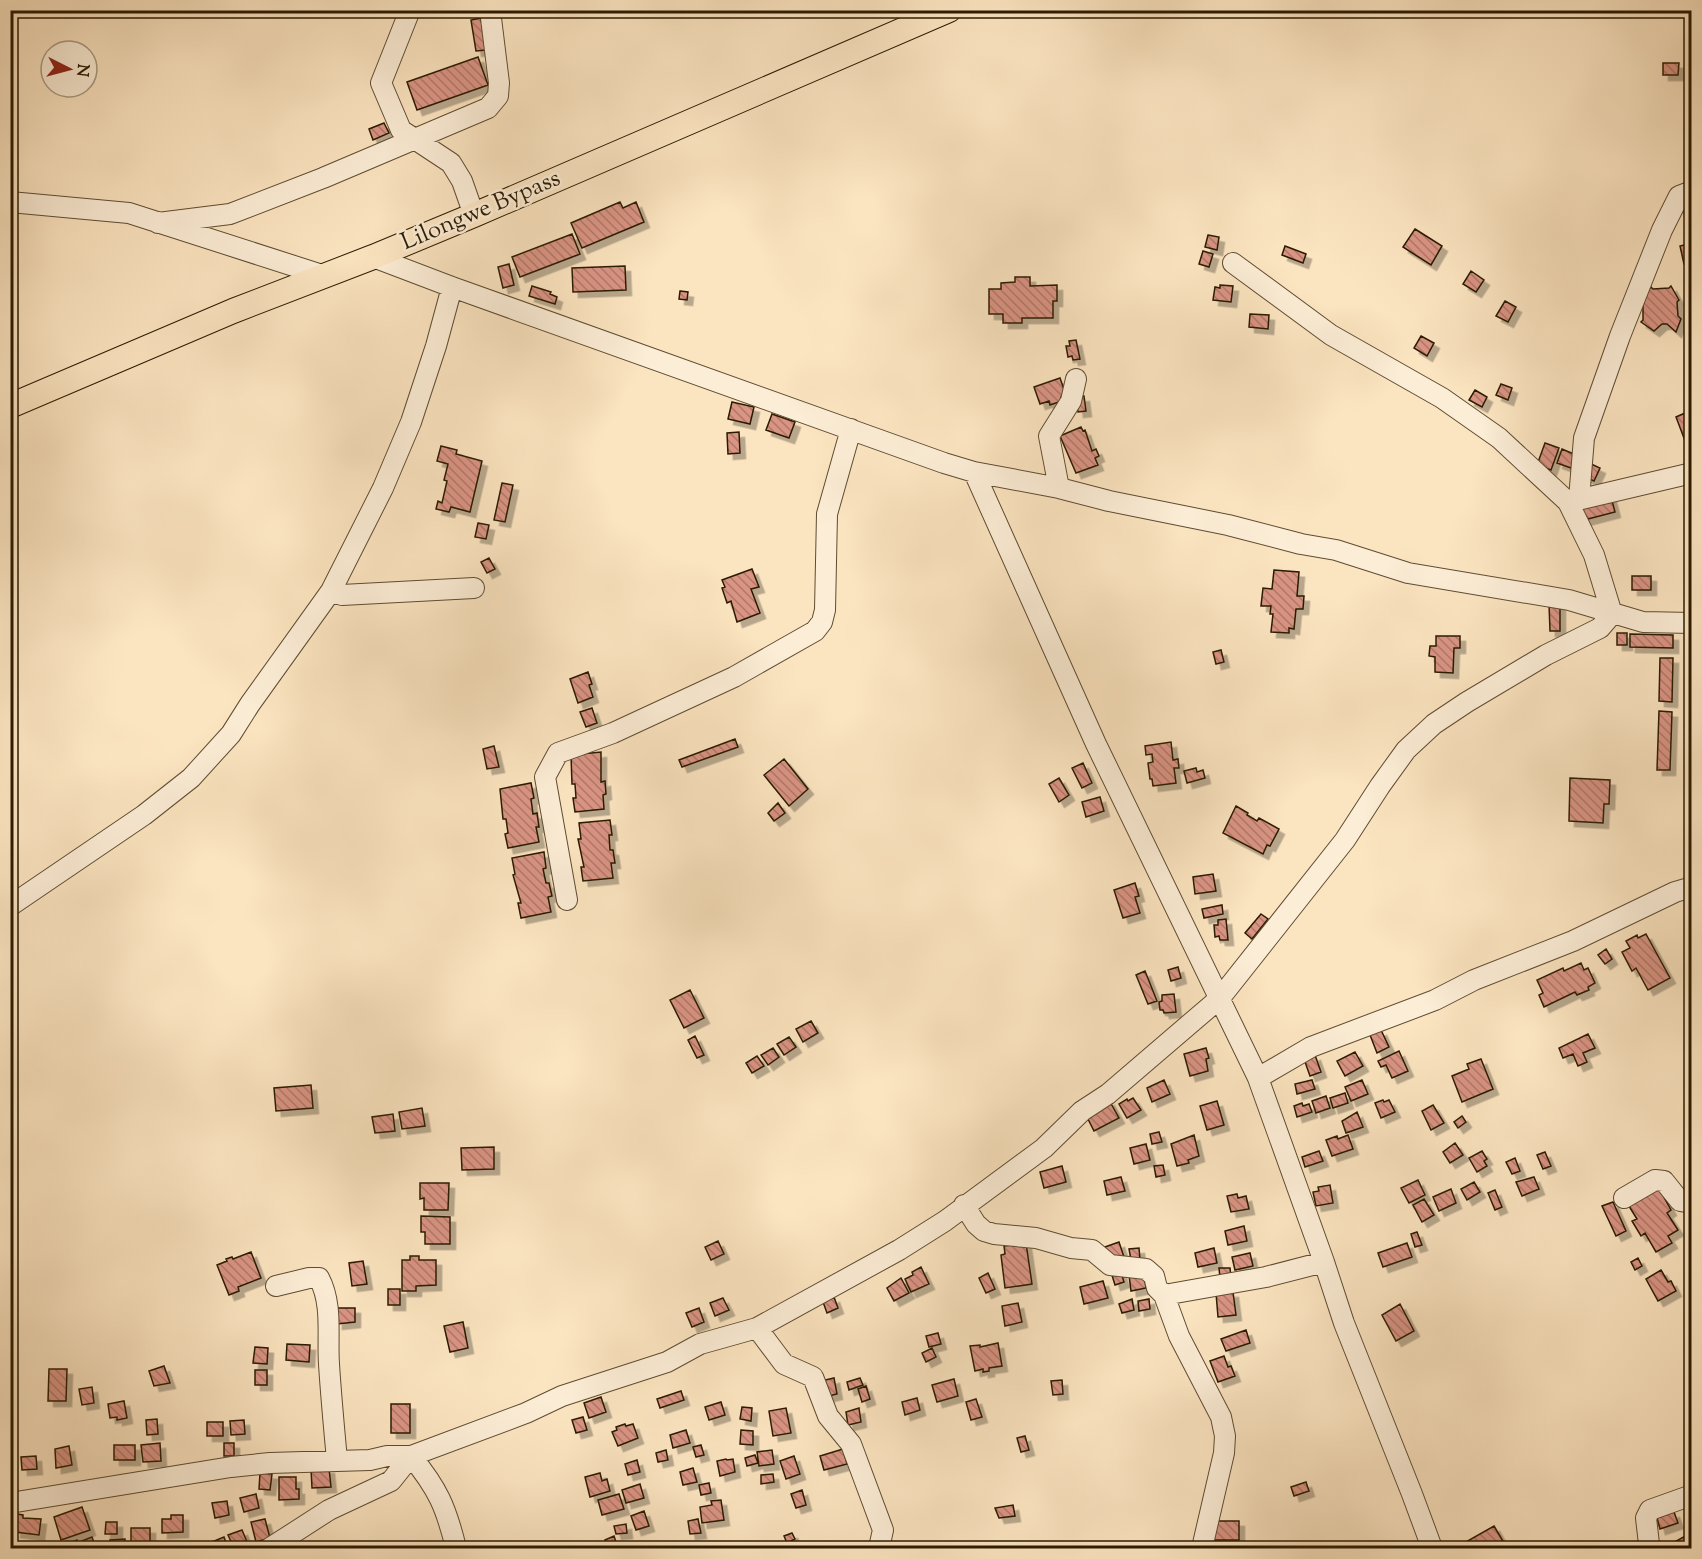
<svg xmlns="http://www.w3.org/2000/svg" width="1702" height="1559" font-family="'Sorts Mill Goudy',serif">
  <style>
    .building { fill: url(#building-back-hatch); stroke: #2b1a01; stroke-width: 1.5; filter: url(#shadow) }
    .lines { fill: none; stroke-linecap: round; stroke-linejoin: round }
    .minor-casing { stroke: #5f4c31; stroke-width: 22 }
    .major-casing { stroke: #2b1a01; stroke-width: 26 }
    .minor { stroke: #fcedd6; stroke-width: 20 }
    .major { stroke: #fbe4c0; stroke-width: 24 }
    .labels { text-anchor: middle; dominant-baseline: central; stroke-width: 5; stroke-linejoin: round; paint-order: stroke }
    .street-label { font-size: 24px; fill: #2b1a01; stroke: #fcedd6 }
  </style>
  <defs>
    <pattern id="building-back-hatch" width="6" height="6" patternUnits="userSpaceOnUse" patternTransform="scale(1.5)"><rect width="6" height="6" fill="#da9484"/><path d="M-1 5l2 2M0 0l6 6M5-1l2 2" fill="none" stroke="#b1786a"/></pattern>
    <filter id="shadow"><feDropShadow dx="5.5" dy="5.5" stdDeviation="0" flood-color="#0004"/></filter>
  </defs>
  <rect width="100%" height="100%" fill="#fbe4c0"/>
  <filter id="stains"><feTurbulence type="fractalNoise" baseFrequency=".00333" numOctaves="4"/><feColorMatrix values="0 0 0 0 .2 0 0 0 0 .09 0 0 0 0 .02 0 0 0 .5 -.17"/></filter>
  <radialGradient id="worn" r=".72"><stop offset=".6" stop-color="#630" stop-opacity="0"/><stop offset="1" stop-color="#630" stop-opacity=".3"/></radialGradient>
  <path class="building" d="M481,18l5,32 -10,1 -5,-31z
    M478,57l10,28 -71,25 -10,-28z
    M1663,63h16l-1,12h-15z
    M384,123l5,10 -16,7 -4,-11z
    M620,202l3,6 13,-6 8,20 -62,26 -11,-25z
    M1692,205v16l-7,1 -1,-16z
    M1415,229l27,17 -11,19 -28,-18z
    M572,234l8,20 -60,23 -8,-20z
    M1208,235l11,2 -2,13 -12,-3z
    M1692,243v19l-8,2 -4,-18z
    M1285,246l21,8 -3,9 -21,-8z
    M1203,251l10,3 -4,13 -10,-3z
    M509,264l5,21 -11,3 -5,-21z
    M625,266l1,24 -53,2 -1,-24z
    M1471,271l13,9 -8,12 -13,-8z
    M1015,277h15v9l27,-1v16h-4v17h-31v5h-19v-9h-14v-25h12v-6l14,-1z
    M1220,285l13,1 -2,16 -18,-2 2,-13 5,1z
    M532,286l19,6 -1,2 7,3 -2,7 -26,-8z
    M1671,286l8,14 -2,2 1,14 3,3 -5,13 -9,-8h-5l-8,7 -13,-9 2,-2v-19l-2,-2 10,-12 2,2 16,-1z
    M680,291l8,1 -1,8 -8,-1z
    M1505,301l11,6 -8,15 -12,-6z
    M1250,314l19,1 -1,14 -19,-2z
    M1421,336l13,7 -7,13 -13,-8z
    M1076,340l4,19 -7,1 -1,-4 -4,1 -2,-11h4l-1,-5z
    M1060,378l6,17 -5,2 1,4 -12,4 -1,-4 -9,3 -6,-17z
    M1501,384l11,4 -4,12 -12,-5z
    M1475,390l12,7 -5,10 -13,-7z
    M1084,396l2,15 -8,1 -2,-15z
    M732,402l22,5 -4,17 -22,-5z
    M1692,410v43l-2,1 -14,-37z
    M772,414l23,8 -6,16 -23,-8z
    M1081,427l2,4 2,-1 7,21 4,-2 3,7 -4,2 3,7 -22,8 -16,-37z
    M739,432l1,21 -12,1 -1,-21z
    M1545,443l14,5 -8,22 -14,-5z
    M441,446l16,4 -1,4 26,7 -12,51 -19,-5 -2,5 -13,-3 2,-8 4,2 5,-22 -3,-1 4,-16 -11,-3z
    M1562,449l14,6 -5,13 -14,-5z
    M1589,463l11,5 -6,13 -11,-5z
    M502,483l11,2 -8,37 -11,-2z
    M1610,493l5,19 -31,8 -5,-19z
    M478,523l11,2 -3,14 -11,-2z
    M489,558l6,11 -8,4 -6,-11z
    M752,569l7,18 -8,2 9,24 -23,9 -6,-21 -4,2 -5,-15 3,-1 -3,-7z
    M1274,570l25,2 -2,24h7l-1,13h-7l-2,20 -5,-1v5l-18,-1 2,-18h-3l1,-8h-10l2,-18 9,1z
    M1632,576h19v14h-19z
    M1549,604h11v27h-10z
    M1617,633h10v12h-10z
    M1630,634l43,1v13l-43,-1z
    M1436,636h24v12h-6l-1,25 -18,-1v-15l-6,-1 1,-10h6z
    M1221,650l3,12 -8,2 -3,-12z
    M1660,658h13l-1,44 -13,-1z
    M588,672l4,12 -3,1 4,12 -15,6 -8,-24z
    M592,708l5,15 -11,4 -6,-15z
    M1659,711l13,1 -2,58h-13z
    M735,739l3,8 -56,20 -3,-7z
    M1171,742l2,18 5,-1 1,9h-5l2,15 -23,3 -1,-7h-2l-2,-16 5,-1 -1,-8 -6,1 -1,-9z
    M494,746l5,21 -12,2 -4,-20z
    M601,752v30l4,-1 1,13 -3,1 1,14 -29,3 -2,-14h3l-1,-14h-3l-1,-29z
    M784,759l24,30 -19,17 -25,-31z
    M1083,763l9,20 -10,5 -10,-20z
    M1196,768l1,4 6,-2 2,8 -18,5 -3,-12z
    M1059,778l10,17 -10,7 -10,-18z
    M1570,778l40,2 -1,24h-5l-1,19 -34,-2z
    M531,783l3,15 -3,1 2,15 4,-1 2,14h-3l3,15 -31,6 -3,-14 3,-1 -2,-14h-3l-3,-30z
    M1100,797l4,14 -18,6 -4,-15z
    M778,803l7,10 -11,8 -6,-8z
    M1236,806l12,7 -1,2 10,6 2,-3 20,11 -9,17 -3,-1 -4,9 -40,-21z
    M610,820l2,15h-3l1,15h3l2,13h-4l2,15 -30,3 -2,-14h3l-6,-28h3l-2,-16z
    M544,852l2,16 -3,1 3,14h3l3,13 -4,1 3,15 -30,6 -3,-15h3l-8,-28 2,-1 -3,-16z
    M1213,874l3,17 -21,3 -2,-17z
    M1135,883l4,13 -4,1 5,16 -17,5 -9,-28z
    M1222,905l1,9 -19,4 -2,-9z
    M1261,914l7,5 -16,20 -7,-6z
    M1226,919l2,21h-8l-1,-4 -4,1 -1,-12h4v-5z
    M1646,934l24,44 -22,12 -12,-22 -4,3 -10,-19 8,-4 -4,-7 11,-6 1,3z
    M1606,949l6,10 -7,5 -7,-9z
    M1581,963l3,7 4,-2 7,15 -7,4 1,3 -12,5 -2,-3 -31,15 -5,-12 4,-2 -6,-13 26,-12 1,3z
    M1178,967l3,11 -10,3 -3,-11z
    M1145,971l12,30 -9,3 -12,-29z
    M690,990l14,28 -20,10 -14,-28z
    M1174,994l2,18 -12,1 -1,-3h-3l-1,-8 3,-1v-6z
    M811,1021l7,12 -15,9 -7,-13z
    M1381,1030l8,17 -12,6 -7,-18z
    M1588,1034l7,14 -12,5 4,9 -9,4 -5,-12 -10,4 -4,-10z
    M695,1036l9,19 -7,3 -9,-18z
    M789,1037l7,10 -12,8 -7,-11z
    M773,1048l6,9 -11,8 -7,-10z
    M1206,1048l3,10 -3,1 2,12 -18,5 -6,-22z
    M1399,1051l9,20 -16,7 -6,-13 -5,2 -3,-6z
    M1355,1052l8,14 -18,10 -8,-15z
    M1315,1055l6,17 -11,4 -6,-17z
    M757,1056l7,10 -12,7 -6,-10z
    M1481,1059l12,30 -31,13 -10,-26 17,-7 -2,-5z
    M1164,1080l6,14 -18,8 -5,-14z
    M1312,1080l3,9 -18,5 -2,-10z
    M1362,1080l6,14 -17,7 -6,-14z
    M311,1085l2,23 -37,3 -2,-23z
    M1345,1093l3,10 -15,5 -3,-10z
    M1326,1096l4,12 -14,5 -4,-12z
    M1133,1098l8,12 -14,8 -8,-14 8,-5 1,2z
    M1109,1100l10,18 -25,13 -9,-18z
    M1383,1100l1,2 5,-2 6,12 -14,6 -6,-15z
    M1217,1101l7,24 -17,5 -7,-24z
    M1302,1103l1,3 6,-2 3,8 -15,5 -3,-11z
    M1433,1105l11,18 -13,7 -9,-19z
    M422,1108l3,18 -23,3 -3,-17z
    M1357,1112l6,15 -17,6 -4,-12z
    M393,1114l2,17 -20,2 -3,-16z
    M1462,1116l4,6 -8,6 -4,-6z
    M1159,1132l3,10 -10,2 -2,-10z
    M1194,1135l5,21 -11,4 1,3 -12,3 -6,-22z
    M1348,1135l5,14 -21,7 -6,-16 11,-4 1,3z
    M1455,1143l8,12 -13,8 -7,-11z
    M1146,1144l4,16 -16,4 -4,-16z
    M494,1147v22l-32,1 -1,-22z
    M1319,1151l4,10 -18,6 -3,-10z
    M1482,1151l5,8 -3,2 3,5 -10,6 -8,-14z
    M1545,1152l6,14 -8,3 -6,-14z
    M1515,1158l5,13 -8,3 -6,-12z
    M1163,1165l2,10 -9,2 -2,-11z
    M1062,1166l4,16 -22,6 -4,-16z
    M1121,1177l4,14 -18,4 -3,-14z
    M1534,1177l5,12 -17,7 -6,-14z
    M1418,1180l7,15 -16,8 -8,-15z
    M1474,1182l6,10 -13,8 -6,-11z
    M420,1183h29l-1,27h-24v-12l-4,1z
    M1330,1185l3,18 -17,3 -3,-14 6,-1 -1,-4z
    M1657,1185l14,25 -4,3 11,17 -10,6 4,7 -16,9 -11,-19 -4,3 -9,-15 5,-2 -10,-16z
    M1451,1189l5,14 -17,8 -6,-14z
    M1495,1190l7,17 -7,3 -7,-17z
    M1237,1194l1,4 8,-2 3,13 -18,3 -4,-16z
    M1424,1199l10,16 -12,7 -9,-17z
    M1613,1202l13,29 -10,5 -14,-30z
    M421,1216l29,1v27h-25v-12h-4z
    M1244,1226l3,15 -19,4 -3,-14z
    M1417,1232l5,13 -7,2 -4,-13z
    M718,1241l6,13 -13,6 -6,-13z
    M1119,1242l5,15 -14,4 -5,-14z
    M1026,1243l6,41 -27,4 -4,-33 4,-1 -1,-8z
    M1407,1243l5,14 -29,10 -5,-14z
    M1139,1248l1,11 -9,1 -2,-11z
    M1214,1248l3,15 -19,4 -3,-14z
    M251,1252l10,26 -23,9 1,4 -10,4 -12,-30 10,-4 -1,-2 6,-2 1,2z
    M1250,1253l3,13 -18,4 -3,-13z
    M410,1256h9v4h17v25l-20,1v5h-14v-31h8z
    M1638,1258l4,8 -7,4 -4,-8z
    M363,1261l4,23 -15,2 -3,-23z
    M921,1267l8,17 -18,8 -6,-13 8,-4 -1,-3z
    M1219,1268h11l1,10h-11z
    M1120,1269l4,13 -9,3 -4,-13z
    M1661,1270l7,12 3,-1 5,10 -18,10 -12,-22z
    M988,1273l7,16 -9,4 -7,-15z
    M1144,1274l2,14 -15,3 -2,-16z
    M901,1278l8,15 -15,8 -7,-13z
    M1103,1281l5,17 -24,6 -4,-17z
    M388,1289h12v16h-12z
    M1233,1292l3,23 -18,2 -2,-24z
    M834,1297l4,11 -11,5 -4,-11z
    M723,1298l6,12 -14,6 -5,-13z
    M1132,1299l2,11 -12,3 -3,-9z
    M1149,1299l1,10 -11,2 -1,-10z
    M1018,1303l4,19 -17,4 -3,-20z
    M1400,1304l14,27 -18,10 -14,-26z
    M337,1308h18v14l-18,2z
    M699,1308l5,14 -12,5 -6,-14z
    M463,1322l5,26 -18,4 -6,-26z
    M1246,1330l4,13 -24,8 -5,-12z
    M938,1333l3,11 -12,3 -3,-11z
    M998,1343l4,23 -13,2v3l-6,1v-3l-8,2 -5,-25 10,-1v2z
    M287,1344l23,1 -1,17 -23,-2z
    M255,1347l13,1 -1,16 -14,-1z
    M932,1348l4,9 -10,5 -4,-9z
    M1224,1356l4,11 3,-1 4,10 -17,6 -8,-21z
    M164,1366l6,17 -16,3 -5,-15z
    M49,1369h18l-1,32h-18z
    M255,1370h12v15h-12z
    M834,1378l3,16 -13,3 -3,-16z
    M860,1378l3,7 -14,5 -2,-8z
    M954,1379l4,17 -21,6 -5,-17z
    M1062,1380l1,14 -10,1 -2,-14z
    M866,1386l4,13 -8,3 -4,-13z
    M92,1387l2,16 -12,2 -3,-16z
    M681,1391l3,9 -24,8 -3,-9z
    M601,1397l5,15 -17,6 -5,-15z
    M917,1398l3,12 -15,5 -3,-13z
    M976,1399l6,18 -11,3 -5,-18z
    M124,1401l3,17 -10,2v-3l-7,1 -2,-14z
    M721,1402l4,13 -16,5 -4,-13z
    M391,1404h19v29h-19z
    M742,1407l10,1 -1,13 -11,-2z
    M786,1408l5,25 -18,3 -4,-25z
    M859,1408l2,14 -13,3 -2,-13z
    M583,1417l4,13 -11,3 -4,-13z
    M157,1419l1,15 -11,1 -1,-15z
    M244,1420l1,14 -14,1 -1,-14z
    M207,1422h16v14h-16z
    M625,1424l1,2 7,-2 5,14 -20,8 -6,-14 5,-2 -1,-3z
    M686,1430l4,13 -17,5 -3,-13z
    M741,1430l12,1v14l-13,-1z
    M1025,1436l4,14 -8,2 -4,-14z
    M160,1443l1,18 -18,1 -2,-17z
    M224,1443h10v13h-10z
    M114,1445h21v15h-21z
    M701,1445l3,10 -8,2 -3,-10z
    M69,1446l3,19 -16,3 -1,-19z
    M843,1449l4,15 -23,6 -4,-14z
    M666,1450l2,10 -10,2 -2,-9z
    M772,1450l2,14 -15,2 -2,-14z
    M755,1455l3,8 -11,3 -2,-8z
    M36,1456l1,13 -15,1 -1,-13z
    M794,1456l6,18 -14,5 -6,-18z
    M726,1459l1,1 6,-1 2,13 -15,4 -3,-15z
    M637,1460l3,12 -12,3 -3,-11z
    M329,1468l2,19 -19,1 -1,-19z
    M693,1468l4,14 -14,3 -3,-13z
    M260,1473l12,1 -2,16 -11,-1z
    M600,1473l2,8 5,-2 3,12 -20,6 -5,-20z
    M773,1474l1,8 -13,2v-9z
    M279,1477h17v12h3v10l-20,1z
    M1306,1482l3,9 -15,5 -3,-9z
    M709,1483l2,10 -10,2 -2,-10z
    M640,1484l4,14 -18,5 -4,-13z
    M802,1490l4,15 -10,3 -5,-14z
    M256,1494l3,14 -15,4 -4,-14z
    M619,1494l5,15 -22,6 -4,-15z
    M721,1500l3,20 -22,3 -2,-16 12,-2 -1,-4z
    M227,1501l2,14 -14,3 -3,-15z
    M1013,1505l2,11 -16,2 -4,-10z
    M82,1507l8,23 -29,10 -7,-23z
    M644,1511l5,15 -13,4 -5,-14z
    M1674,1512l4,11 -18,6 -3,-11z
    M17,1514l6,1v3l18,1 -2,16 -24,-3z
    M171,1515h12v17l-21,1v-14h9z
    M265,1519l5,19 -14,4 -5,-20z
    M698,1519l3,14 -11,1 -2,-13z
    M1212,1521h27v19h-27z
    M106,1522h11v12h-12z
    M626,1524l1,9 -11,1 -2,-8z
    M1494,1526l13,22h-40l-3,-5z
    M131,1528h19v15l-19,1z
    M242,1530l6,14 -14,4 -6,-13z
    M792,1533l3,6 -8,4 -3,-7z
    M1689,1534l3,4v10h-21l-2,-3z
    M614,1536l3,9 -9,3 -3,-8z
    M92,1537l3,8 -10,3 -3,-7z
    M224,1537l4,11h-19l-2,-4z
    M125,1539v8l-15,1v-8z
    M77,1540l4,8h-14l-1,-3z"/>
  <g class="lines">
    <g class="minor-casing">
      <path id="minor" d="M410,10l-29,73 20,47 50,33 11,18 12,34
        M10,202l119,11 196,63
        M158,223l72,-9 93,-36 165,-70 10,-12 1,-13 -9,-73
        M373,257l79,30 492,176 30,9 85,16 50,13 119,24 73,19 35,6 72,23 161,27 74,22 49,1
        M1233,263l98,72 111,63 57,40 69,64 26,53 18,59
        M974,472l122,272 162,334 66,184 20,61 68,171 20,54
        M1059,488l-10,-52 22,-35 5,-22
        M1579,499l5,-61 36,-102 42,-106 17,-34 13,-5
        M1569,502l123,-29
        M331,591l11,4 132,-7
        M567,900l-22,-123 13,-24 55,-20 121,-56 81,-46 7,-9 3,-12 2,-96 24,-85
        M10,906l134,-91 47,-37 40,-44 19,-30 81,-113 52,-103 28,-66 25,-76 16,-59
        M1258,1078l53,-31 124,-47 39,-20 99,-39 102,-49 17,-5
        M1624,1198l31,-18 9,1 16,20 12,2
        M964,1205l12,19 8,7 10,3 42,4 35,10 21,2 18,15 36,4 8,7 3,12 7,7 102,-18 58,-15
        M276,1286l33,-8h10c14,26 8,58 10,86 2,32 5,64 8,96
        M1164,1295l15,41 42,81 4,19 -1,17 -22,95
        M757,1328l27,36 29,13 15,39 23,28 32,86 -4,18
        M10,1503l221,-36 39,-4 100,-3 17,-4h24c27,33 35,51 45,92
        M270,1548l59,-38 62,-29 20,-25 115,-43 36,-17 105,-34 33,-18 57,-16 142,-78 46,-29 99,-73 38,-37 26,-17 112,-96 125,-158 35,-54 26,-36 28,-26 33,-22 79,-47 54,-27 12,-14
        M1645,1548l4,-4 -3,-26 4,-8 42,-15"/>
    </g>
    <g class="major-casing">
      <path id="major" d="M10,406l223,-95 140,-54 101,-42 475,-205"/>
    </g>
    <use href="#minor" class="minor"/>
    <use href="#major" class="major"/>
  </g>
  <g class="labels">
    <g class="street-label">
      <text transform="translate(481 211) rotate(-23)">Lilongwe Bypass</text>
    </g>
  </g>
  <rect width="1702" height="1559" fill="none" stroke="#fbe4c0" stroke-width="36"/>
  <rect x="12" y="12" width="1678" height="1535" fill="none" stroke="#2b1a01" stroke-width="3"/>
  <rect x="18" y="18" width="1666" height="1523" fill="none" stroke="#2b1a01" stroke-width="1.5"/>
  <g transform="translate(69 69) rotate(96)"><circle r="28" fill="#fcedd6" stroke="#a89981" stroke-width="1.5"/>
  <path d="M0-4.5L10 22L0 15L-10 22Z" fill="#8f2418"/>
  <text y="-9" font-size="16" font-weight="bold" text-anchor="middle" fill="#2b1a01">N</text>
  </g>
  <rect width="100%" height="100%" filter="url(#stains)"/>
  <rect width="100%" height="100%" fill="url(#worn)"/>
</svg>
